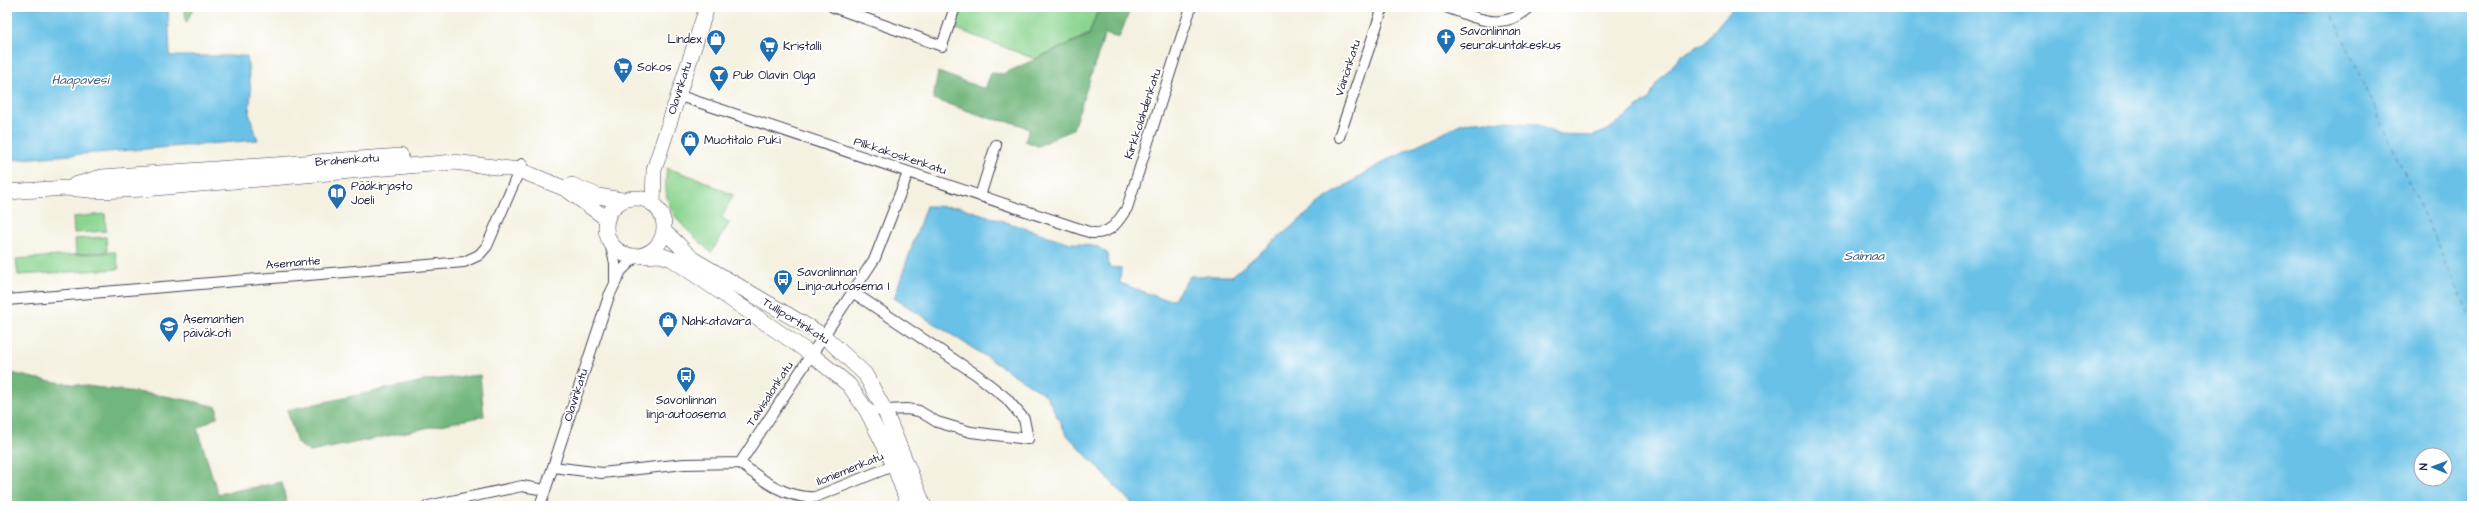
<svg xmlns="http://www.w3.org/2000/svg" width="2479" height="513" font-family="'Architects Daughter',sans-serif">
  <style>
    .green { fill: #8cd591; stroke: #577c66 }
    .forest { fill: #71b67b; stroke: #4a6c5b }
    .water { fill: #69c1e7; stroke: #467291; fill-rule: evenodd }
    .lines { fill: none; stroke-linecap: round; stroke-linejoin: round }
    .ferry { stroke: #3b5a77; stroke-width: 1; stroke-dasharray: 5 4; stroke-linecap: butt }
    .minor-casing { stroke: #424154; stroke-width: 12 }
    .secondary-casing { stroke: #424154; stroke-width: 16 }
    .minor { stroke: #fff; stroke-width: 10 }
    .secondary { stroke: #fff; stroke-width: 15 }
    .labels { text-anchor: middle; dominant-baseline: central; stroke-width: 3.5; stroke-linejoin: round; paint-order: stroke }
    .poi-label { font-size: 12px; fill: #22223b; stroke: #fff; text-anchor: start }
    .street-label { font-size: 12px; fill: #22223b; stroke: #fff }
    .water-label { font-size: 13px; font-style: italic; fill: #3b5a77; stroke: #fff }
  </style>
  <rect width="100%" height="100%" fill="#fff"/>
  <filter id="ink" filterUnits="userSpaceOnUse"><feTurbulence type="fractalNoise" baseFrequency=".025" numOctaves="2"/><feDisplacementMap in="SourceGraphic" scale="8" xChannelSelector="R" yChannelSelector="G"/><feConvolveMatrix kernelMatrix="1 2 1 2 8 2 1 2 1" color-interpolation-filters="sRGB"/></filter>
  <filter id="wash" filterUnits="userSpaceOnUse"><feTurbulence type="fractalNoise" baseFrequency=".012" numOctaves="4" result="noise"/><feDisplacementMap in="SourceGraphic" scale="16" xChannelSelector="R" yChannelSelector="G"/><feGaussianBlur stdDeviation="0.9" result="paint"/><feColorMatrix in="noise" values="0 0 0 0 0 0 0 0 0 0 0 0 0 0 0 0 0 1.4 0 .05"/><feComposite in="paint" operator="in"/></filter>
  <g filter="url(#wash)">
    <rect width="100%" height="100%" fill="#f5f1e1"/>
    <path class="green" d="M185,7h9l-8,16z
      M955,7h144l-10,27 -54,25 -86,-33z
      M667,168l32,11 34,16 -11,22 7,6 -18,30c-29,-30 -51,-39 -44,-85z
      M105,214l1,17 -32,2 -1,-16z
      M106,237l1,15 -31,2 -1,-15z
      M115,252l4,17 -101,6 -2,-16z"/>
    <path class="forest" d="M1099,7h32l-12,31 -14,-4 -32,95 -35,17 -13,-5 5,-12 -15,-6 -23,-4 -59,-20 5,-27 47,17 6,-16 12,1 86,-39z
      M7,372c69,18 141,16 210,35v10l-20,11 21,66 64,-12 5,24h-280z
      M480,375l4,41 -174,36 -13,-9 -10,-33 141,-30z
      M815,497l5,9h-17l-1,-8z"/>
    <path class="water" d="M7,7h161l2,49h77l4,37 -2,20 9,27 -251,20z
      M1733,7h739v499h-1338l-67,-71 -21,-40 -152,-97 32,-92 34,1 107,35 31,5 10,7 1,13 12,1 -1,15 40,15 14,1 16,-23h42l94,-78 57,-36 79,-39 25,-2 49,3 23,11 34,1 15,-6 42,-32 6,-14 26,-29 22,-12zM2421,455h24v24h-24z"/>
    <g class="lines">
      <path class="ferry" d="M2329,7l143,314"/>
    </g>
  </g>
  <g filter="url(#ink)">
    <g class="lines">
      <g class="minor-casing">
        <path id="minor" d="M833,7l109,39 13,-39
          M1446,7c31,11 56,26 84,0
          M677,95l415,138c19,1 25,-10 35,-25l64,-201
          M1339,137l44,-130
          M980,196l16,-51
          M610,243l5,20v18
          M854,293l123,82 29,23 18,21 4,20 -57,-7 -34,-10 -18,-11 -12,-2 -40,2
          M7,300l457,-38 15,-7 8,-9 35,-82
          M740,463c22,17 47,36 75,34l85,-34
          M553,467l49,6 82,-9 56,-1 135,-205 33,-85
          M428,506l94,-20 23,4
          M540,506l69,-210 12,-25 14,-14"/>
      </g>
      <g class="secondary-casing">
        <path id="secondary" d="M75,185l27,-8 299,-21
          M572,185l26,11 24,4
          M7,192l59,-4 34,3 44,-2 310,-27 65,8 47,19 41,30
          M606 227a29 29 0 1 1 58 0a29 29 0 1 1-58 0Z
          M653,204l1,-34 53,-163
          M664,232c12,8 19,19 30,28l130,76 41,38 19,35 40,97
          M643,256l17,-1 12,4 139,95 38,31 18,26 27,54 15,41"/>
      </g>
      <use href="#minor" class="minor"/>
      <use href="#secondary" class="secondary"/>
    </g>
  </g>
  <defs>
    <g id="church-pin" transform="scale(1)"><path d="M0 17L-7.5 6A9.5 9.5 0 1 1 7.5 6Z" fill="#1f6fb2" stroke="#fff"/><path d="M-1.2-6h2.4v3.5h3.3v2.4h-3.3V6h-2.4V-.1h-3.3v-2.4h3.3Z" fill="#fff"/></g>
    <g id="shop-pin" transform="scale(1)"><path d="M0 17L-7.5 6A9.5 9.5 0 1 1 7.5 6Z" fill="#1f6fb2" stroke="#fff"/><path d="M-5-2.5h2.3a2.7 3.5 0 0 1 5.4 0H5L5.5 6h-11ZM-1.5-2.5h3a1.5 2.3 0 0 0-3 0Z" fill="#fff"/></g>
    <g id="supermarket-pin" transform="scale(1)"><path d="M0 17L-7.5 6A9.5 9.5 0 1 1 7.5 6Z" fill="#1f6fb2" stroke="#fff"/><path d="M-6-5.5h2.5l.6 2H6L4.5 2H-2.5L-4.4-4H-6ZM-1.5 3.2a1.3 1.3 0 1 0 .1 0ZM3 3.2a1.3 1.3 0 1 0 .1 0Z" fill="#fff"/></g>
    <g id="bar-pin" transform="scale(1)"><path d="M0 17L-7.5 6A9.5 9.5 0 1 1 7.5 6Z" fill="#1f6fb2" stroke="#fff"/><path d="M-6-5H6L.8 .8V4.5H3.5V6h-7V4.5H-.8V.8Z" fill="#fff"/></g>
    <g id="library-pin" transform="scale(1)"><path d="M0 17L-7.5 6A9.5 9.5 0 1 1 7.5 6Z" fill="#1f6fb2" stroke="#fff"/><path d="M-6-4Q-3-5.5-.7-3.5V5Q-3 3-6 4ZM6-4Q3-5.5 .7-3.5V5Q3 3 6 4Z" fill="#fff"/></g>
    <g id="bus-pin" transform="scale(1)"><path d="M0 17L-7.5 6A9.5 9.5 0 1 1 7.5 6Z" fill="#1f6fb2" stroke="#fff"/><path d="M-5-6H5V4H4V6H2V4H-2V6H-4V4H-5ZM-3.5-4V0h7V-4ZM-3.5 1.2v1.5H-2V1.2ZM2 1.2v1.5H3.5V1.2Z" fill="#fff"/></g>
    <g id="school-pin" transform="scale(1)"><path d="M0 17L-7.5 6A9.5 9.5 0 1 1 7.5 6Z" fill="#1f6fb2" stroke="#fff"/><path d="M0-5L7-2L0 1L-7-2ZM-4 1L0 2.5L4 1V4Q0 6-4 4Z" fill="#fff"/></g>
  </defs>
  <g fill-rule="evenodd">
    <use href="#church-pin" x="1446" y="38"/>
    <use href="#shop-pin" x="716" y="39"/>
    <use href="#supermarket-pin" x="769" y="46"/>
    <use href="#supermarket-pin" x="623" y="67"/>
    <use href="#bar-pin" x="719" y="75"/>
    <use href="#shop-pin" x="690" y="140"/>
    <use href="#library-pin" x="337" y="193"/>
    <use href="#bus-pin" x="783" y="279"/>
    <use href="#shop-pin" x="668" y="321"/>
    <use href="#school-pin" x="169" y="326"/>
    <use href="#bus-pin" x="686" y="376"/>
  </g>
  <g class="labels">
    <g class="poi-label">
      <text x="1460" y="31">Savonlinnan<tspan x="1460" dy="14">seurakuntakeskus</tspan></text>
      <text x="702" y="39" text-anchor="end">Lindex</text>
      <text x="783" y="46">Kristalli</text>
      <text x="637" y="67">Sokos</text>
      <text x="733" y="75">Pub Olavin Olga</text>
      <text x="704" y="140">Muotitalo Puki</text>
      <text x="351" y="186">Pääkirjasto<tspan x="351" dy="14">Joeli</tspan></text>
      <text x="797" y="272">Savonlinnan<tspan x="797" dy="14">Linja-autoasema I</tspan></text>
      <text x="183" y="319">Asemantien<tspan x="183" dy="14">päiväkoti</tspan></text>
      <text x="682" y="321">Nahkatavara</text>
      <text x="686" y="400" text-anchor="middle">Savonlinnan<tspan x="686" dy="14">linja-autoasema</tspan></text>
    </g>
    <g class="street-label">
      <text transform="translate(1348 68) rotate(-72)">Väinönkatu</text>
      <text transform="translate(680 88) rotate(-72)">Olavinkatu</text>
      <text transform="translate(1143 114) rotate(-72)">Kirkkolahdenkatu</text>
      <text transform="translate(900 156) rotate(18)">Pilkkakoskenkatu</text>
      <text transform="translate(347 160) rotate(-4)">Brahenkatu</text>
      <text transform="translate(293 263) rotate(-5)">Asemantie</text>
      <text transform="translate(796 321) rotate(32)">Tulliportinkatu</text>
      <text transform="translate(770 394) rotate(-57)">Talvisalonkatu</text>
      <text transform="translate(576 395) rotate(-72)">Olavinkatu</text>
      <text transform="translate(850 469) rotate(-22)">Iloniemenkatu</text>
    </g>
    <g class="water-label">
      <text x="80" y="80">Haapavesi</text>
      <text x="1864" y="256">Saimaa</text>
    </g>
  </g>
  <rect width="2479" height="513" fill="none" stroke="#fff" stroke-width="24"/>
  <g transform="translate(2433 467) rotate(271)"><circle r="19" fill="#ffffff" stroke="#a7a7b1"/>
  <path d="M0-3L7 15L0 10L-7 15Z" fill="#1f6fb2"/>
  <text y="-6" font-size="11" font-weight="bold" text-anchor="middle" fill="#22223b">N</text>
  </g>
</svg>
